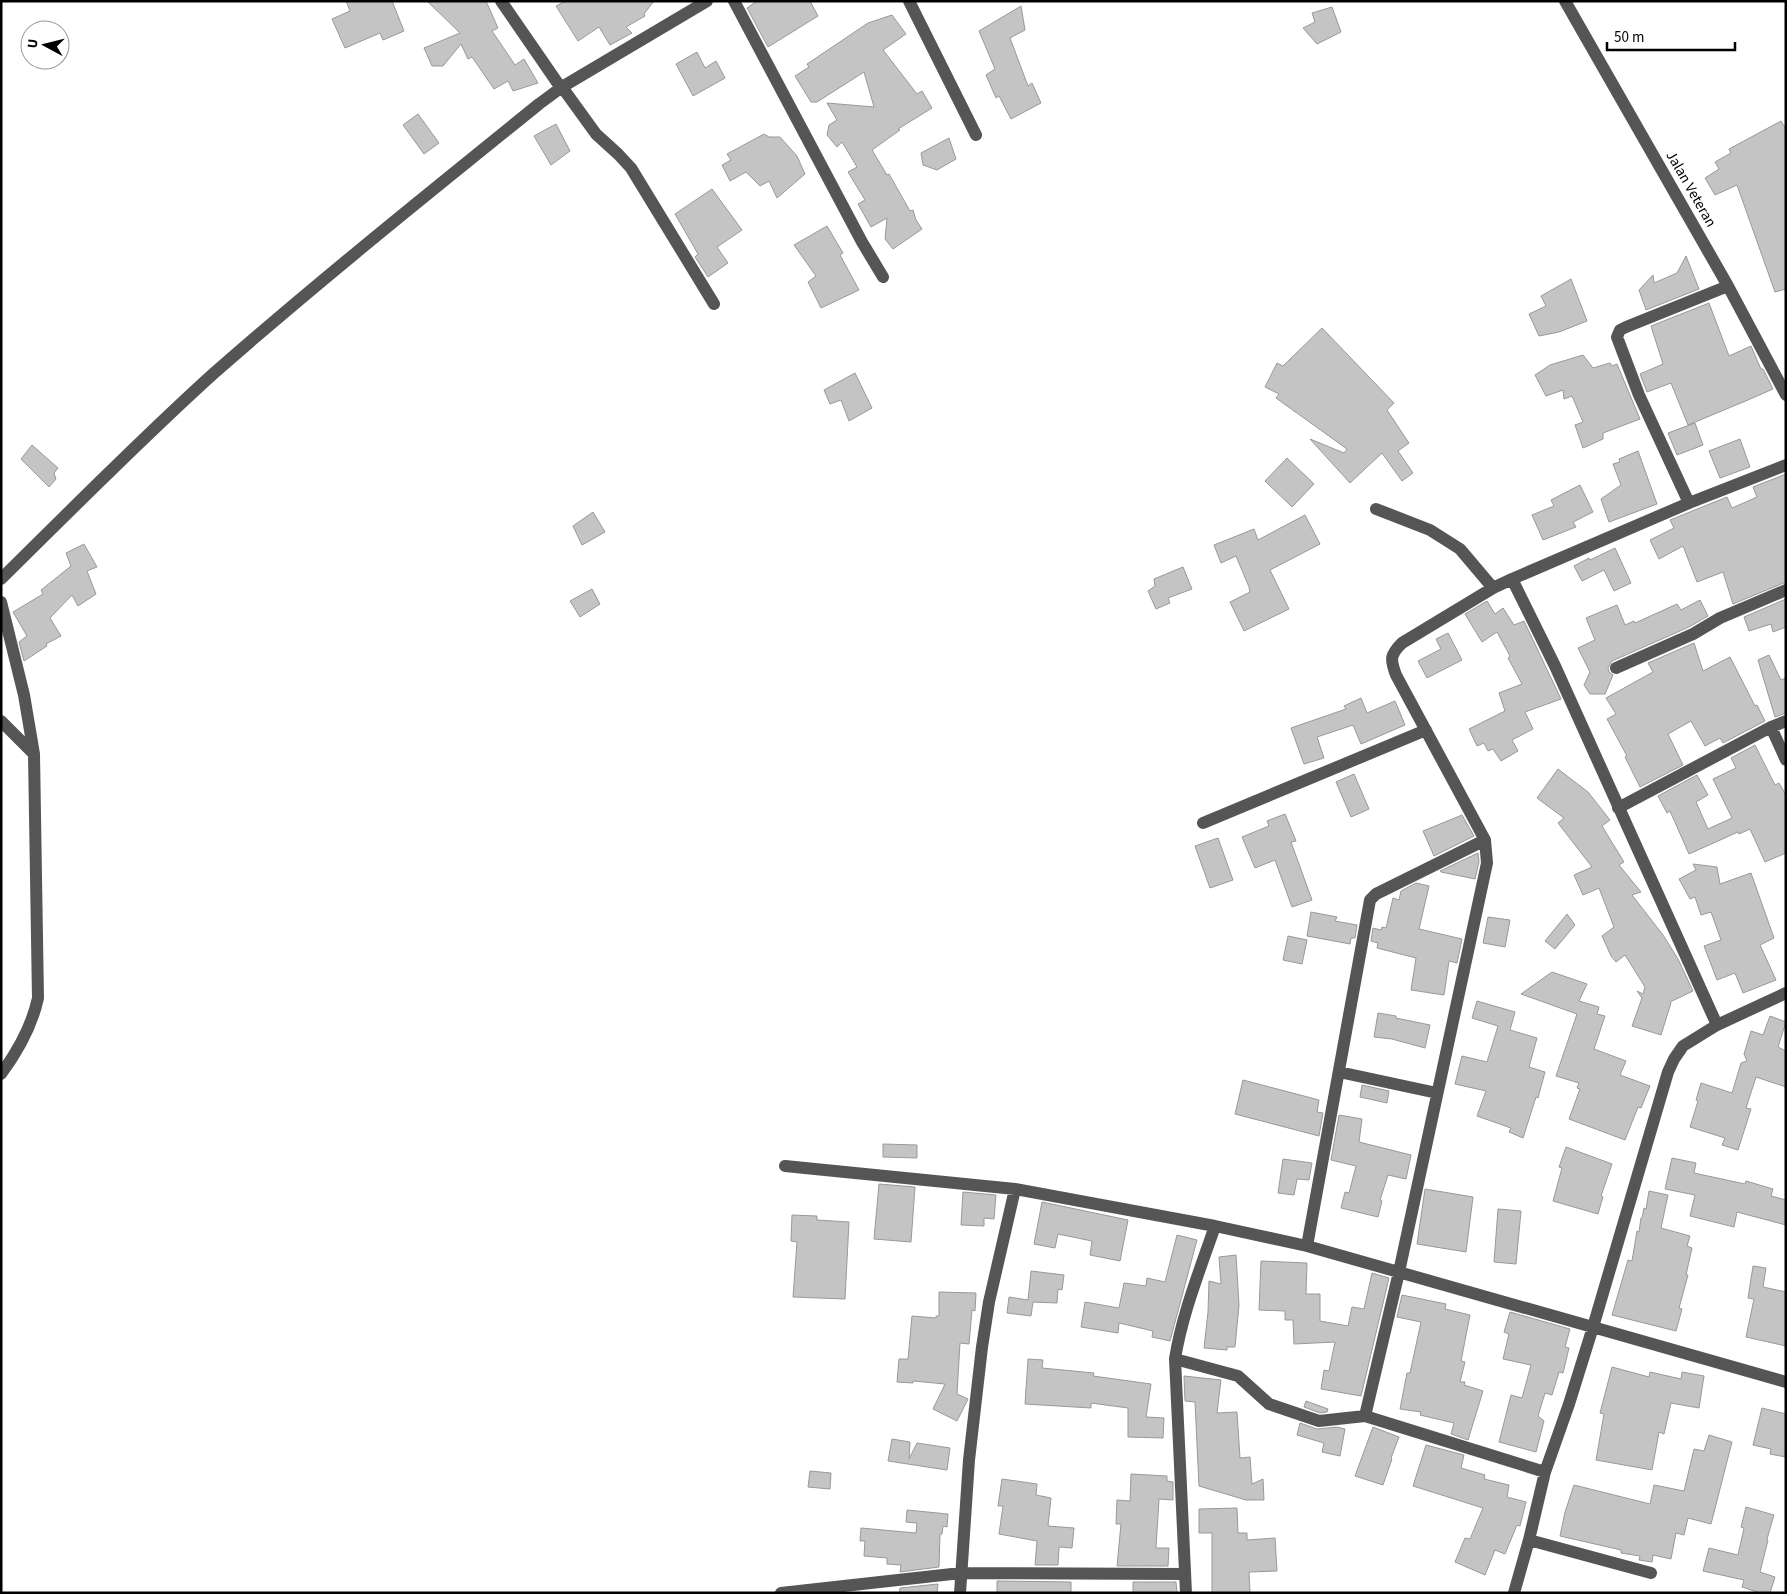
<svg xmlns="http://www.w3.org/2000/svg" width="1787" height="1594" font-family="'Source Sans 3',sans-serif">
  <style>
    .building { fill: #c4c4c4; stroke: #999 }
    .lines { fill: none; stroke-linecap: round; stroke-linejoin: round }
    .minor { stroke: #555; stroke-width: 12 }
    .labels { text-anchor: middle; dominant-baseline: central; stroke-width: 4.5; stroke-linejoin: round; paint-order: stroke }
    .street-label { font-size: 15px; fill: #000; stroke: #fff }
  </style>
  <rect width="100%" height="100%" fill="#fff"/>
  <path class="building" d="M346,1h46l12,30 -21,9 -3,-7 -35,15 -13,-29 18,-8z
    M427,1h59l12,27 -6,3 23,34 9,-6 14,24 -25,8 -5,-10 -14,8 -22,-32 -4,2 -7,-15 -18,22h-11l-8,-18 36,-15z
    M566,1h88l-10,13 1,2 -19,11 6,6 -22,12 -11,-18 -21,14 -22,-35z
    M757,1h53l8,15 -50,31 -21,-39z
    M1021,6l4,24 -15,8 18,48 4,-3 9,20 -30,16 -12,-23 -3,2 -10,-23 9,-6 -16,-38z
    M1332,7l9,25 -24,12 -14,-16 12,-6 -3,-9z
    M892,15l14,19 -23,16 34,44 5,-3 10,17 -34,21 2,1 -28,20 15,25 2,-1 21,37 3,-1 3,10 6,9 -29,20 -8,-10 2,-21 -16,9 -13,-23 7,-4 -17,-28 9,-5 -15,-25 -5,5 -10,-12 2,-10 8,-5 -10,-17 47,4 -10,-35 -47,30h-6l-16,-26 14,-9 -2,-3 61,-41z
    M697,52l8,16 11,-7 9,17 -32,18 -17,-32z
    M418,114l21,29 -15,11 -21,-29z
    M1781,121l5,8v160l-11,3 -38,-107 -22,10 -10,-17 14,-9 -4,-7 16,-9 -2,-4z
    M556,124l14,27 -19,14 -17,-29z
    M764,134l5,3h11l17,19 8,18 -28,24 -8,-17 -9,5 -14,-14 -16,9 -8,-16 9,-5 -4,-6z
    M949,138l7,21 -19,11 -14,-5 -2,-12z
    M712,189l30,41 -25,17 11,16 -20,14 -13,-20 3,-3 -23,-40z
    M827,226l16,27 -3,2 19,35 -38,18 -13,-26 8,-6 -22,-31z
    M1686,256l13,33 -53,21 -7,-20 14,-15 1,8 23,-10z
    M1571,279l16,42 -28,11 -20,4 -10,-22 17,-8 -5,-10z
    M1709,303l20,53 22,-10 10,23h2l10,20 -25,11 -60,25 -17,-42 -24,9 -7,-18 23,-10 -12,-38z
    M1322,328l72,75 -7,7 22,33 -11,8 15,22 -11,8 -20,-28 -32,30 -40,-44 34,14 3,-4 -71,-51 3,-4 -14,-7 12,-24 6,3z
    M1583,355l10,13 17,-5 2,3 5,-2 23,55 -37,14v6l-20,9 -8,-23 8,-3 -11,-26 -8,3 -1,-9 -17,6 -11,-21 15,-10z
    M855,373l17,35 -23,13 -8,-21 -11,4 -6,-14z
    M1695,423l8,22 -26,10 -9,-22z
    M1740,439l10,28 -30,11 -11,-27z
    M32,445l26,23 -4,5 2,6 -7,8 -28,-28z
    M1638,451l19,53 -48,18 -8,-23 20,-14 -8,-21 7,-2 -1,-3z
    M1287,458l27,26 -22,23 -27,-26z
    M1786,474v108l-53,22 -10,-32 -26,10 -14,-36 -24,13 -9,-19 24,-12 -4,-8 57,-23 5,11 25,-11 -4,-10z
    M1580,485l13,27 -20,10 3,5 -33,13 -11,-25 22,-9 -3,-6z
    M593,512l12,20 -23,13 -9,-19z
    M1305,515l15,29 -50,26 19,39 -45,22 -14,-29 20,-10 -1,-5 -13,-31 -15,7 -7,-18 40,-16 4,11z
    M84,544l13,23 -10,4 9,23 -18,12 -6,-11 -22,23 11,18 -15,8 1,2 -23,15 -5,-19 8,-6 -14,-24 30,-18 -2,-4 30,-24 -5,-13z
    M1615,548l16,35 -17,8 -10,-21 -22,11 -8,-15 15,-8 1,2z
    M1183,567l9,22 -24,9 2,5 -14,6 -8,-18 7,-5 -1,-7z
    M592,589l8,15 -20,13 -10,-16z
    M1786,599v28l-13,5 -2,-8 -22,7 -5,-14z
    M1700,600l8,16 -19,11 -77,34 -4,7 1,4 4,3 -8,19h-15l-6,-9 6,-13 -12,-24 17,-8 -9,-22 31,-13 8,20 9,-4 1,2 42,-19 4,6z
    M1487,601l8,13 8,-6 11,17 10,-4 37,78 -36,13 8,17 -21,11 6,11 -17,10 -8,-12 -5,2 -4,-8 -7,3 -8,-17 36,-18 -6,-18 23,-9 -14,-26 2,-2 -13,-24 -15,10 -17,-28z
    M1448,633l14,27 -35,18 -9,-17 23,-12 -5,-10z
    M1694,643l9,28 27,-14 25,49 2,-1 8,16 -42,22 -3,-5 -15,8 -14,-25 -23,13 15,31 -43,22 -15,-30 2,-1 -20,-37 9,-5 -10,-16 47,-26 -5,-9z
    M1769,655l12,25 5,-2v35l-11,4 -17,-57z
    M1361,698l6,15 28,-12 10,24 -44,19 -8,-19 -36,12 7,21 -20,6 -13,-36 55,-19 -2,-3z
    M1755,745l20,40 4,-2 7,12v58l-21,9 -15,-33 -11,5 -1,-2 -49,22 -19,-43 -3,2 -9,-17 39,-21 11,20 -12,7 12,27 24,-11 -19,-39 23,-11 -5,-10z
    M1558,769l30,23 22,28 -8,6 22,36 -5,3 22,27 -9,3 31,40 15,24 15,32 -23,11 1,1 -10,32 -29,-9 10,-28 -5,-7 6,3 2,-7 -20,-32 -9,7 -5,-6 -9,-20 12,-9 -15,-39 -16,7 -9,-20 18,-8 -34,-44 6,-5 -27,-20z
    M1354,774l15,35 -18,8 -15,-35z
    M1285,814l11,27 -5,1 21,58 -20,7 -17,-47 -20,8 -13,-31 27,-11 -2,-5z
    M1462,815l12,21 -40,20 -11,-25z
    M1218,838l15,42 -23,8 -15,-42z
    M1478,853l1,9 -4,17 -34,-7 -1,-1z
    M1693,864l24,3 3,17 31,-11 23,65 -14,7 16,35 -33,13 -8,-20 -18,7 -13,-34 17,-6 -10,-28 -10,3 -6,-18 -5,2 -11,-20 17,-9z
    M1416,883l13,3 -10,43 43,10 -5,24 -8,-2 -5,34 -33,-5 5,-32 -39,-10 1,-5 -7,-2 2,-13 8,2 1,-3 4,1 7,-30 6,2 2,-9z
    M1311,912l26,5 -2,4 22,4 -2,13h-4l-1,6 -43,-8z
    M1567,914l8,11 -20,24 -10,-8z
    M1488,917l22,3 -5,27 -22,-4z
    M1288,936l19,4 -5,24 -19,-4z
    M1552,972l35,12 -8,17 20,6 -2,7 8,2 -11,33 32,12 -6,14 30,11 -9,22 -3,-1 -13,33 -56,-21 11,-30 -3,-1 2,-5 -23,-7 21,-62 -56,-20z
    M1477,1001l38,11 -5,18 27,8 -8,29 16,5 -7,26 -2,-1 -13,41 -14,-6 2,-4 -34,-12 9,-25 -31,-7 7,-28 25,6 11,-36 -26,-8z
    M1378,1013l18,3v2l34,7 -5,23 -33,-9 -18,-2z
    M1770,1016l16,6 -8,25 8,4v36l-30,-10 -10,31 5,1 -13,41 -16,-5 3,-7 -35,-11 8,-26 -2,-1 5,-17 31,10 9,-30 6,-2 -3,-7 7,-23 12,4z
    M1243,1080l76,20 -2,12 6,1 -4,23 -84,-22z
    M1362,1085l27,6 -2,12 -27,-6z
    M1339,1115l23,4 -3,23 52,13 -5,24 -18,-4 -8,25 2,1 -4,16 -37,-9 4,-16 4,1 7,-27 -25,-6z
    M883,1144l34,1v13l-34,-1z
    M1566,1147l46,17 -11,32 2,1 -5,17 -45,-13 9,-33 -3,-1z
    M1672,1158l24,5 -2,10 51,11 1,-3 27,8 -2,7 15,4v25l-49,-13 -3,15 -44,-11 5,-21 -30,-6z
    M1283,1159l29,4 -3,17 -12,-1 -3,16 -16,-2z
    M879,1184l36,3 -4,55 -37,-3z
    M1425,1189l48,8 -7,55 -49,-8z
    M1649,1191l19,4 -7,33 29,8 -3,10 5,2 -6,27h2l-9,33 3,1 -6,22 -64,-16 16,-55 4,1 5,-30 2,1 2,-14h1l2,-10 2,1z
    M963,1192l33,3 -2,24 -10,-1v8l-23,-1z
    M1042,1202l86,18 -8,41 -30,-6 2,-14 -34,-7 -3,14 -21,-4z
    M1498,1209l23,2 -5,53 -22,-2z
    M792,1215l25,1v4l32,2 -4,77 -52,-2 4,-55 -6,-1z
    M1177,1235l20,5 -27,101 -18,-4 1,-6 -34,-8 -1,10 -37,-6 4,-25 34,6 5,-25 22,3 1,-8 18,4z
    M1236,1255l3,50 -4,42h-8v3l-23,-2 4,-36 1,-31 12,3 -2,-27z
    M1261,1261l46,2 -1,31h14v27l28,5 4,-19 12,2 8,-36 17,5 -28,118 -40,-7 3,-19 5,1 6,-29 -41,2 -1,-24h-8v-9l-26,-1z
    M1753,1266l13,2 -3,19 23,5v54l-40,-9 8,-38 -6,-1z
    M1031,1271l33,4 -2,15 -4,-1 -1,14 -24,-1 -2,14 -24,-3 2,-16 19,3z
    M939,1292l37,1 -1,18 -3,-1 -3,34 -9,-1 -3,51 11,5 -11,22 -24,-12 12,-25 -32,-3v2l-16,-1 2,-23h9l4,-43 24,2v-2h3z
    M1402,1295l44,9 -1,5 25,6 -9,46 4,1 -5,20h5l-1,3 19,6 -15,49 -17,-6 3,-11 -34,-8 1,-3 -21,-3 7,-36h3l11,-51 -24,-5z
    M1510,1312l60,17 -5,18 4,1 -6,25 -4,-1 -7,23 -7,-2 -7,23 6,5 -8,31 -37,-10 12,-47 11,3 9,-33 -28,-6 6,-25 -5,-2z
    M1028,1359l15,1 -1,8 52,5 -1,3 58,8 -5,33 18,1 -1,20 -35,-1v-29l-37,-5v5l-66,-4z
    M1612,1367l37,10 1,-5 31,7 1,-7 22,4 -5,32 -28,-5 -7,31 -5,-2 -7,38 -56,-10 8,-46 -4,-1z
    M1184,1376l37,4 -4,33 20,-1 3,46 10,-1 2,27 11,-5 1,21h-18l-47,-14 -4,-84 -10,-1z
    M1306,1401l22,8 -1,3 -7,1 -16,-6z
    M1762,1408l24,6v43l-16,-3 1,-5 -18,-4z
    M1300,1423l17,6 20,-2 8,2 -5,27 -18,-4 2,-9 -27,-8z
    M1373,1427l26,10 -8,21 1,1 -9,26 -28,-9z
    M1709,1435l23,7 -21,82 -23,-6 -4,17 -8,-2 -5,26 -18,-4 -1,7 -13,-2 1,-4 -19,-3v-3l-61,-14 5,-24 9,-27 76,19 4,-19 30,6 10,-42 10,2z
    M892,1439l18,3 -1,17 8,-16 33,5 -3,22 -59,-9z
    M1426,1445l38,10 -3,13 24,7 -1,4 25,6 -2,12 19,5 -6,24 -3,-1 -12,29 -10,-4 -10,25 -30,-13 10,-24 5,1 13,-31 -70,-22z
    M810,1471l21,2 -1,16 -22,-2z
    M1131,1474l36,2v5l6,1v18l-14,-1 -3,49h13l-1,18h-51l4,-42h-5l1,-24 13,1z
    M1002,1479l35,5 -1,11 15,3 -3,28 26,2 -2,20 -13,-1 -1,18h-23l2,-24 -38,-7 4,-28h-5z
    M1746,1507l28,8 -7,24 1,1 -8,32 15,5 -5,16h-10l-18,-6 2,-7 -41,-9 6,-23 29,7 6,-27 -3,-1z
    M1237,1508l1,25h9v7l28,-2 2,33 -28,1 1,21h-38v-60h-13v-24z
    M907,1510l41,4 -1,13 -4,-1 -1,8h-2l-1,33 -39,5 1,-7 -14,-1v-6l-23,-2 1,-15h-5l1,-13 55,5 1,-10 -11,-1z
    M997,1581l74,1v11h-74z
    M1133,1582h43l1,11h-44z
    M938,1584l-1,9h-38l1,-5z"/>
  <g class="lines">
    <path class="minor" d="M501,1l60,87
      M734,1l128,241 21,35
      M909,1l67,134
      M1565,1l163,285 58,109
      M562,87l34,47 22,20 13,14 83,136
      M1689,503l-50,-108 -22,-58 3,-7 6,-3 102,-41
      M1376,509l54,21 30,19 33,39
      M1,579c70,-69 139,-139 212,-205 106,-93 216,-181 326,-270l23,-17 145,-86
      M1512,579l43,87 162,359
      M1,602l23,93 10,59 4,244c-6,28 -20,53 -37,76
      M1616,668l77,-34 27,-16 66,-28
      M1,721l33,33
      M1771,727l15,33
      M1618,808l153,-81 15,-6
      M1203,823l223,-93
      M1339,1072l98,21
      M785,1166l230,23 200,37 92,20 479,136
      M1307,1246l63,-346 6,-6 109,-54
      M1175,1359l63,17 31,28 50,17 46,-5 180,56
      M1365,1416l34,-144 88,-409 -2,-23 -89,-165c-6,-16 -6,-20 6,-32l91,-55 19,-9 177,-76 97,-38
      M1529,1540l122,33
      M781,1593l180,-20 224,1
      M960,1593l9,-133 13,-113 7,-45 26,-113
      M1186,1593l-11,-234c7,-45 25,-89 40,-133
      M1514,1593l15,-53 16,-68 24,-68 24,-77 75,-255 6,-13 9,-13 34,-21 69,-32"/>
  </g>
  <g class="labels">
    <g class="street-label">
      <text transform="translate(1691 189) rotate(60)">Jalan Veteran</text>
    </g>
  </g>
  <rect width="1787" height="1594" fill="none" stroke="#000000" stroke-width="5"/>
  <g transform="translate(45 45) rotate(277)"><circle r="24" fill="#ffffff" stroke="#999999"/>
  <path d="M0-4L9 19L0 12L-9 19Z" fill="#000000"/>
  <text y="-8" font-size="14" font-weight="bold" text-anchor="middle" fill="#000000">U</text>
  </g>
  <path d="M1607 42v8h128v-8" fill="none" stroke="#000000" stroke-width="2.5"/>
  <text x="1614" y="42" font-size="15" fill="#000000" stroke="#ffffff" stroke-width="4" paint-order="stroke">50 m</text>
</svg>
